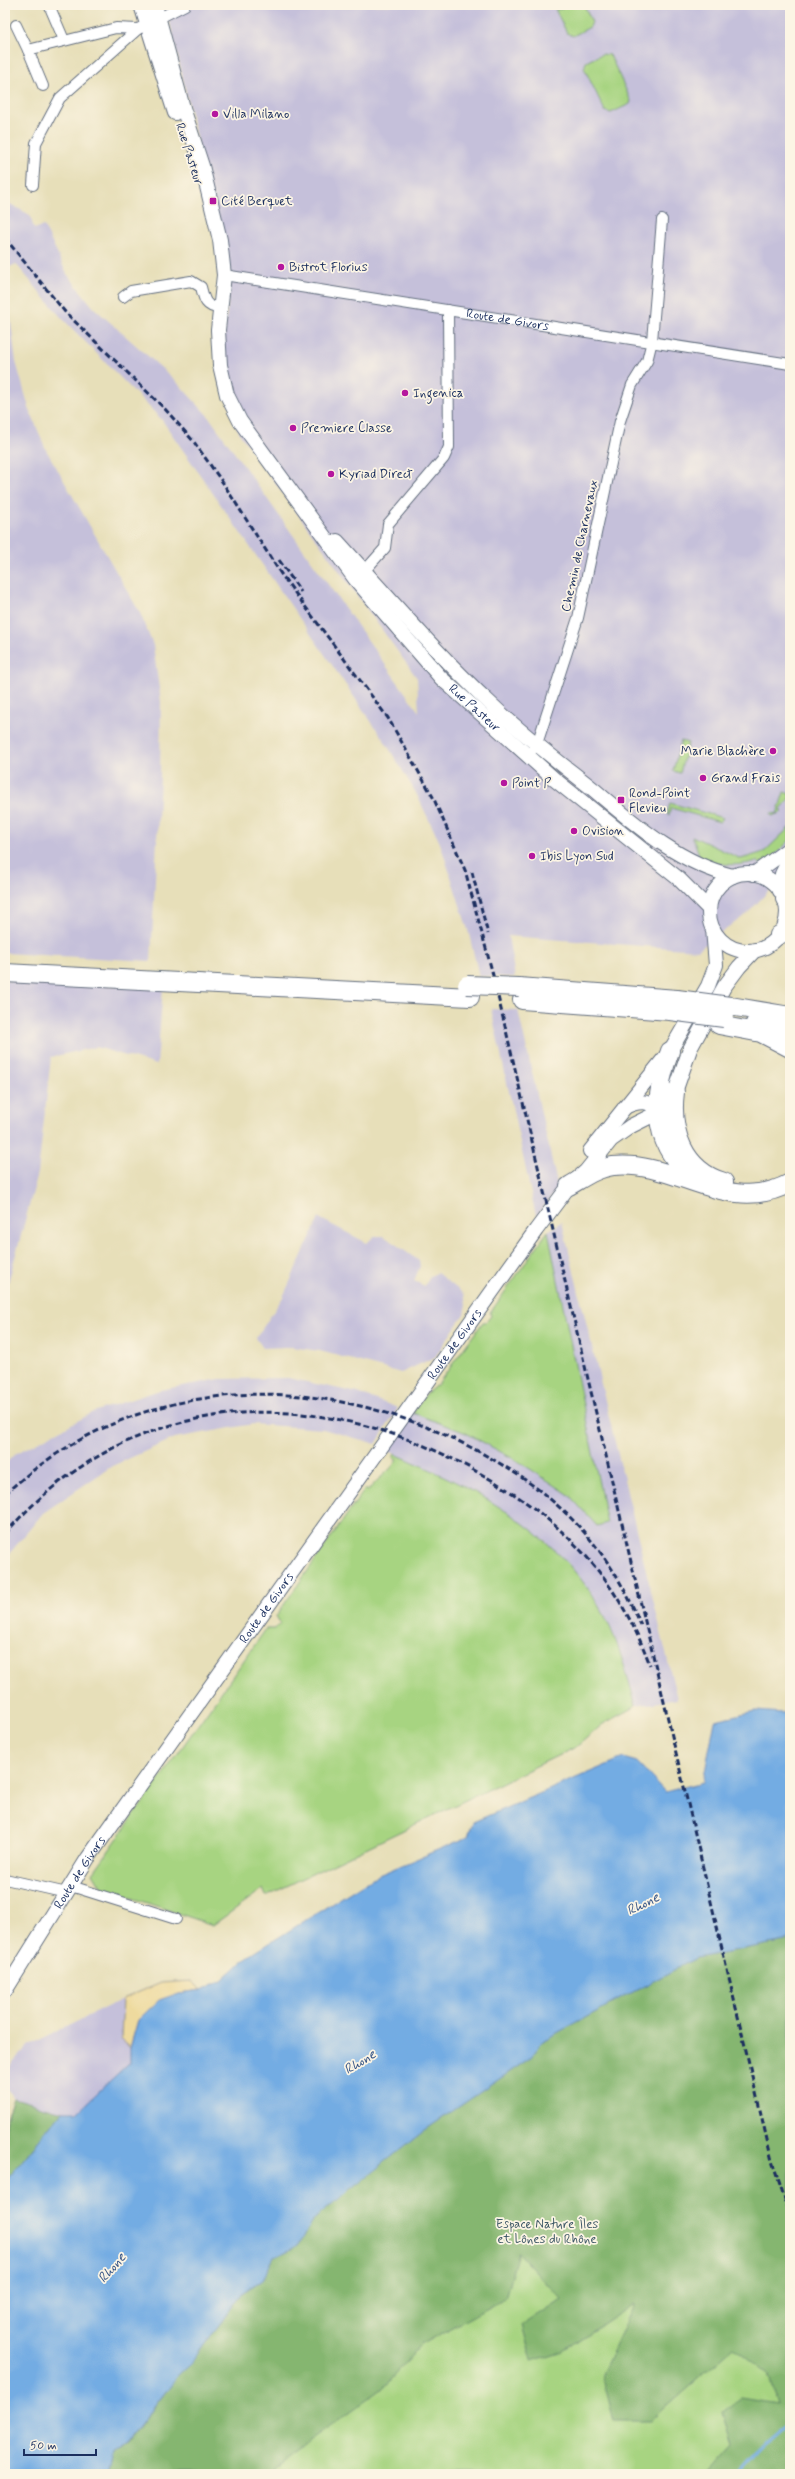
<svg xmlns="http://www.w3.org/2000/svg" width="795" height="2479" font-family="Mynerve,sans-serif">
  <style>
    .industrial { fill: #c5c0da }
    .green { fill: #a7d481; stroke: #618270 }
    .forest { fill: #85b66f; stroke: #507266 }
    .sand { fill: #eeda9e; stroke: #84847e }
    .water { fill: #73ace3; stroke: #476ea0 }
    .lines { fill: none; stroke-linecap: round; stroke-linejoin: round }
    .stream { stroke: #73ace3; stroke-width: 3 }
    .street-casing { stroke: #626d7e; stroke-width: 12 }
    .secondary-casing { stroke: #626d7e; stroke-width: 16 }
    .highway-casing { stroke: #626d7e; stroke-width: 20 }
    .street { stroke: #fff; stroke-width: 10 }
    .secondary { stroke: #fff; stroke-width: 14 }
    .highway { stroke: #fff; stroke-width: 18 }
    .rail { stroke: #1b2f5e; stroke-width: 3; stroke-dasharray: 6 3; stroke-linecap: butt }
    .highway-bridge-casing { stroke: #626d7e; stroke-width: 20; stroke-linecap: butt }
    .highway-bridge { stroke: #fff; stroke-width: 18 }
    .poi-dot { fill: #b5179e; stroke: #fcf5e5; stroke-width: 1.5 }
    .labels { text-anchor: middle; dominant-baseline: central; stroke-width: 3.5; stroke-linejoin: round; paint-order: stroke }
    .poi-label { font-size: 13px; fill: #1b2f5e; stroke: #fcf5e5; text-anchor: start }
    .street-label { font-size: 13px; fill: #1b2f5e; stroke: #fcf5e5 }
    .park-label { font-size: 13px; fill: #3e5867; stroke: #fcf5e5 }
    .water-label { font-size: 14px; font-style: italic; fill: #355486; stroke: #fcf5e5 }
  </style>
  <rect width="100%" height="100%" fill="#fcf5e5"/>
  <filter id="ink" filterUnits="userSpaceOnUse"><feTurbulence type="fractalNoise" baseFrequency=".025" numOctaves="2"/><feDisplacementMap in="SourceGraphic" scale="8" xChannelSelector="R" yChannelSelector="G"/><feConvolveMatrix kernelMatrix="1 2 1 2 8 2 1 2 1" color-interpolation-filters="sRGB"/></filter>
  <filter id="wash" filterUnits="userSpaceOnUse"><feTurbulence type="fractalNoise" baseFrequency=".012" numOctaves="4" result="noise"/><feDisplacementMap in="SourceGraphic" scale="16" xChannelSelector="R" yChannelSelector="G"/><feGaussianBlur stdDeviation="0.9" result="paint"/><feColorMatrix in="noise" values="0 0 0 0 0 0 0 0 0 0 0 0 0 0 0 0 0 1.4 0 .05"/><feComposite in="paint" operator="in"/></filter>
  <g filter="url(#wash)">
    <rect width="100%" height="100%" fill="#e7dfb9"/>
    <path class="industrial" d="M166,5h624v863l-42,45 -50,37 -190,-14 7,41 -36,-1 -11,-46 -28,-87 -24,-50 -32,-53 -222,-320 -101,-103 -45,-53 -11,5v-68l25,14 4,14 10,-3 23,48 27,34 82,73 33,36 210,295 -2,-34 -178,-245 -19,-58 10,-92z
      M5,275l11,87 13,46 16,40 95,165 13,32 8,57 -1,76 -9,183 -146,-8z
      M5,980l158,8 -6,77 -61,-18 -45,10 -13,116 -33,121z
      M491,1009l27,1 40,178 -22,28z
      M319,1218l48,25 7,-7h10l35,25 1,5 -6,15 11,5 5,-10 7,-3 27,21 2,10 -2,10 -29,43 -34,16 -81,-22 -29,-4 -28,1 -7,-10 27,-41z
      M562,1222l115,477 -41,7 -20,-64 -17,-37 -53,-64 -73,-50 -86,-41 26,-37 53,20 55,30 47,31 29,32 9,-3 -58,-292z
      M288,1378l70,15 40,15 -22,36 -53,-15 -70,-5 -78,14 -63,28 -69,47 -38,46v-95l10,-10 81,-43 64,-21 60,-11z
      M123,1999l-2,39 9,10v14l-53,50h-15l-48,-14 -9,-10v-8l6,-16 18,-19z"/>
    <path class="green" d="M560,5h24l8,17 -2,5 -17,9 -6,-3 -12,-24h7z
      M602,54l8,1 21,46 -1,3 -19,9 -6,-2 -21,-43 2,-6z
      M681,741l7,2 -8,30 -7,-2z
      M784,792l6,2v4l-10,12 2,2 -10,4 -1,-3 6,1z
      M670,803l53,15 -3,4 -49,-14 -2,7 -2,-1z
      M790,827v13l-19,19 -11,5 -3,-3c-20,6 -37,5 -57,-4l-8,-21 49,23 23,-7z
      M548,1231l59,292 -10,3 -29,-32 -47,-31 -55,-30 -53,-20 14,-20 11,-9 45,-62h3l5,-6 -1,-3z
      M395,1454c78,33 158,75 203,150 19,31 28,68 38,102l-33,18 -27,23 -310,149 -3,-7 -50,36 -111,-37 -9,-15 173,-244h9l5,-6 -4,-7 89,-127 3,2c8,-12 21,-18 29,-31l-4,-2z
      M790,1871v603h-785v-57z"/>
    <path class="forest" d="M790,1940v534h-84l27,-30 -10,-31 17,-15 37,6 -9,-31 -34,-26 -84,74h-36l-12,-47 33,-71 -72,48 -31,10 -10,-36 39,-26 -43,-47 -13,46 -84,47 -39,44 -120,85h-155l5,-24 16,-7 50,-68 13,-12 52,-71 19,-12 12,-23 24,-11 12,-25 115,-91 105,-72 14,-18 152,-82z
      M14,2098l48,14 -57,70v-59z"/>
    <path class="sand" d="M191,1981l11,9 -23,3 -41,27 -8,28 -9,-10 2,-39 37,-16z"/>
    <path class="water" d="M790,1710v230l-94,18 -152,82 -14,18 -105,72 -114,91 -13,25 -24,11 -12,23 -19,12 -52,71 -13,12 -51,68 -15,7 -5,24h-102v-292l57,-70h15l53,-50v-14l8,-28 21,-20 20,-7 23,-3 20,-10 24,-22 128,-81 94,-40 5,-15 150,-64 14,4 28,30 38,-10 12,-62 41,-9 27,2z"/>
    <g class="lines">
      <path class="stream" d="M740,2474l27,-30 23,-20"/>
    </g>
  </g>
  <g filter="url(#ink)">
    <g class="lines">
      <g class="street-casing">
        <g id="street">
          <path d="M49,5l15,35"/>
          <path d="M16,25l12,25"/>
          <path d="M43,86l-15,-36 88,-22 22,1 47,-24"/>
          <path d="M33,185l3,-42 24,-45 78,-69"/>
          <path id="s1" d="M224,275l566,89"/>
          <path d="M123,297l8,-6 60,-10 10,6c3,12 4,20 18,21"/>
          <path d="M360,576l25,-28 3,-24 56,-66 5,-11 -1,-137"/>
          <path d="M533,749l4,-5 41,-126 42,-197 12,-36 15,-24 5,-20 10,-121"/>
          <path d="M5,1879l62,14"/>
          <path d="M71,1886l105,33"/>
        </g>
      </g>
      <g class="secondary-casing">
        <g id="secondary">
          <path d="M141,5l34,108"/>
          <path id="s2" d="M155,5l28,103 19,58 18,74 4,35 -6,55 2,35 7,30 13,26 116,159 85,98 113,101 125,100 30,30"/>
          <path d="M337,541c51,56 100,113 156,165 31,30 66,56 100,83 42,35 85,74 140,87"/>
          <circle cx="748" cy="912" r="39"/>
          <path d="M754,874l36,-26"/>
          <path d="M780,891l2,-17 8,-16"/>
          <path d="M625,1107c16,-8 27,-6 39,7"/>
          <path d="M590,1151l80,-100 38,-65 8,-21 -3,-36"/>
          <path id="s3" d="M5,1991l83,-133 448,-628 33,-44 17,-15 25,-31 20,-14 22,-11 22,-23 15,-43 34,-62 15,-20 16,-17"/>
        </g>
      </g>
      <g class="highway-casing">
        <path id="highway" d="M785,899l5,3
          M779,935l11,-5
          M5,973l465,24
          M519,987l158,12
          M522,1000l148,11
          M730,1006l60,10
          M755,1023l35,6
          M719,1025l42,8 29,15
          M670,1051c-16,42 -20,90 18,122
          M675,1092c-5,38 8,78 49,90
          M569,1186c14,-8 28,-18 44,-20 62,-7 114,51 177,17"/>
      </g>
      <use href="#street" class="street"/>
      <use href="#secondary" class="secondary"/>
      <use href="#highway" class="highway"/>
      <path class="rail" d="M5,238l60,74 100,97 29,33 29,41 58,91 107,144 45,79 32,73 27,101 280,1190 18,53
        M279,560l22,32
        M472,872l16,62
        M5,1494c127,-117 300,-126 451,-54 87,42 147,94 185,185
        M5,1534c125,-144 307,-153 467,-65 85,46 144,104 178,196"/>
      <g class="highway-bridge-casing">
        <path id="highway-bridge" d="M467,985l52,2
          M677,999l53,7
          M670,1011l54,7"/>
      </g>
      <use href="#highway-bridge" class="highway-bridge"/>
    </g>
  </g>
  <g class="poi-dot">
    <circle cx="215" cy="114" r="4"/>
    <rect x="209" y="197" width="8" height="8" rx="2"/>
    <circle cx="281" cy="267" r="4"/>
    <circle cx="405" cy="393" r="4"/>
    <circle cx="293" cy="428" r="4"/>
    <circle cx="331" cy="474" r="4"/>
    <circle cx="773" cy="751" r="4"/>
    <circle cx="703" cy="778" r="4"/>
    <circle cx="504" cy="783" r="4"/>
    <rect x="617" y="796" width="8" height="8" rx="2"/>
    <circle cx="574" cy="831" r="4"/>
    <circle cx="532" cy="856" r="4"/>
  </g>
  <g class="labels">
    <g class="poi-label">
      <text x="223" y="114">Villa Milano</text>
      <text x="221" y="201">Cité Berquet</text>
      <text x="289" y="267">Bistrot Florius</text>
      <text x="413" y="393">Ingenica</text>
      <text x="301" y="428">Premiere Classe</text>
      <text x="339" y="474">Kyriad Direct</text>
      <text x="765" y="751" text-anchor="end">Marie Blachère</text>
      <text x="711" y="778">Grand Frais</text>
      <text x="512" y="783">Point P</text>
      <text x="629" y="793">Rond-Point<tspan x="629" dy="15">Flevieu</tspan></text>
      <text x="582" y="831">Ovision</text>
      <text x="540" y="856">Ibis Lyon Sud</text>
    </g>
    <g class="street-label">
      <text transform="translate(189 154) rotate(72)">Rue Pasteur</text>
      <text stroke="none"><textPath href="#s1" startOffset="287">Route de Givors</textPath></text>
      <text transform="translate(580 546) rotate(-78)">Chemin de Charnevaux</text>
      <text stroke="none"><textPath href="#s2" startOffset="801">Rue Pasteur</textPath></text>
      <text stroke="none"><textPath href="#s3" startOffset="788">Route de Givors</textPath></text>
      <text stroke="none"><textPath href="#s3" startOffset="464">Route de Givors</textPath></text>
      <text stroke="none"><textPath href="#s3" startOffset="140">Route de Givors</textPath></text>
    </g>
    <g class="park-label">
      <text x="547" y="2224">Espace Nature Îles<tspan x="547" dy="15">et Lônes du Rhône</tspan></text>
    </g>
    <g class="water-label">
      <text transform="translate(643 1904) rotate(-27)">Rhone</text>
      <text transform="translate(360 2062) rotate(-32)">Rhone</text>
      <text transform="translate(112 2268) rotate(-49)">Rhone</text>
    </g>
  </g>
  <rect width="795" height="2479" fill="none" stroke="#fcf5e5" stroke-width="20"/>
  <path d="M24 2449v6h72v-6" fill="none" stroke="#1b2f5e" stroke-width="2"/>
  <text x="30" y="2449" font-size="12" fill="#1b2f5e" stroke="#fcf5e5" stroke-width="3" paint-order="stroke">50 m</text>
</svg>
